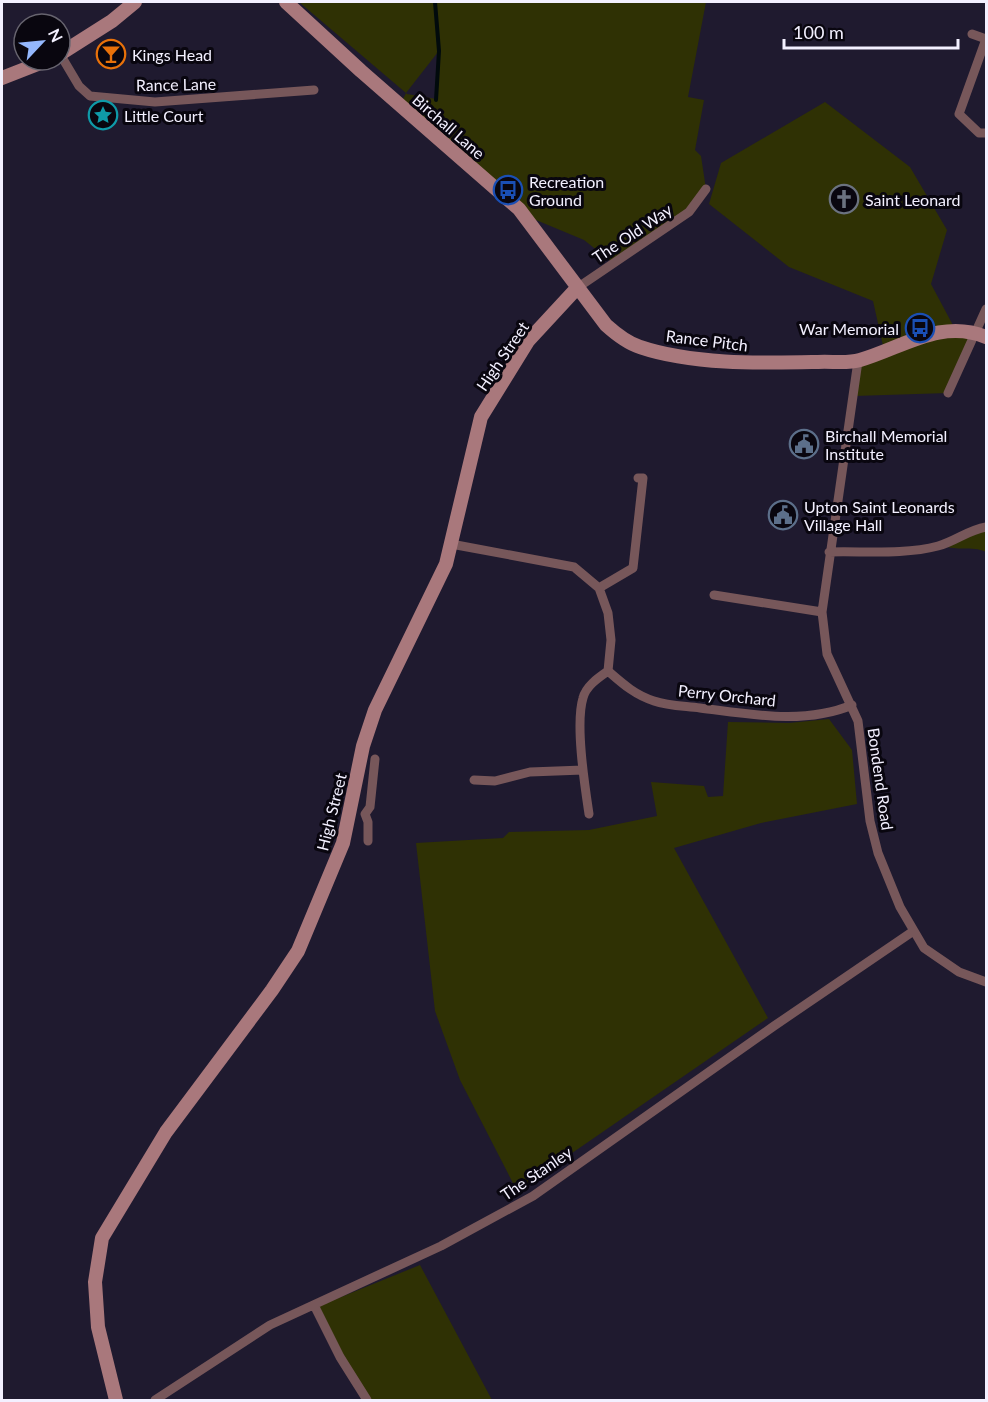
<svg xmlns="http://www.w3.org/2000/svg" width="988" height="1402" font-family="Lato,sans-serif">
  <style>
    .green { fill: #2f3104; fill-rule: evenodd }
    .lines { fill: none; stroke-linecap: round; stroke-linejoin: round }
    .stream { stroke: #010a0c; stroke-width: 4 }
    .street { stroke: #77575a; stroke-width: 9 }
    .secondary { stroke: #a9787c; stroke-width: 14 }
    .labels { text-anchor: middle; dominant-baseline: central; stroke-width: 6; stroke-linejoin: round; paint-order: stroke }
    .poi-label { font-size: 16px; fill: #f3f0ff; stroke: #09060f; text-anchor: start }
    .street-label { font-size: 16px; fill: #f3f0ff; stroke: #09060f }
  </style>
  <rect width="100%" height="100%" fill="#1f1a2f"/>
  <path class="green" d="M299,2h407l-18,95 16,3 -9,50 6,6 5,33 -17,23 -76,51 -29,-23 -60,-25 -124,-110 6,-12zM438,52l-2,47 -29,-5 -1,-1z
    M825,102l85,65 37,63 -16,54 24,45 20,3 -27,61 -94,3 4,-28 26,-18 -11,-49 -84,-34 -80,-63 12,-41z
    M986,527v25c-15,-7 -29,0 -44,-7z
    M829,719l23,31 5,54 -96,19 -87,25 94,170 -251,173 -57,-111 -25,-69 -19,-168 87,-5 6,-6 80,-2 68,-14 -6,-34 53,4 4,11 15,-1 5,-74 61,1z
    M420,1265l72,135h-121l-28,-45 -24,-49z"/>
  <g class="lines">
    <path class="stream" d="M435,2l4,49 -3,49"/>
    <path class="street" d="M972,34l14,5
      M986,39l-27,75 20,19h7
      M60,54l19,32 11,10 65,6 159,-12
      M577,288l112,-76 17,-23
      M858,361l-36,251 5,42 31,67 12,100 8,32 22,54 24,41 35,24 27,10
      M948,393l38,-84
      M451,544l123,23 25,21 9,25 3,27 -3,31c15,13 27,24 46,30 14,5 31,5 46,7 49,6 105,17 152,-3
      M829,552c36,-1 75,3 109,-6 18,-5 30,-16 48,-19
      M599,588l34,-20 10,-90h-5
      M714,595l108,17
      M474,780l21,1 35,-9 53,-2
      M589,814c-4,-27 -14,-90 -6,-116 3,-12 15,-20 25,-27
      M368,841v-19l-3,-8 5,-7 5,-48
      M314,1305l26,52 27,43
      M155,1400l115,-75 171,-79 92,-50 241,-170 138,-94"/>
    <path class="secondary" d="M286,2l75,69 158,138 87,116c10,9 21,18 34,22 53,18 123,16 178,15 13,-1 29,2 42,-2 42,-12 81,-42 126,-23
      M60,54l52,-33 23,-19
      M2,78l46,-18
      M116,1400l-18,-73 -3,-45 7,-44 64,-106 106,-142 26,-39 45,-108 20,-97 12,-36 71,-146 35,-147 47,-76 49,-53"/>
  </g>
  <defs>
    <g id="bar-ring" transform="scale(1.5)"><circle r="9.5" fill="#09060f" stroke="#e8710a" stroke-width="1.5"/><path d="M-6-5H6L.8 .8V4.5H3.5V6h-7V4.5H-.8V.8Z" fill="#e8710a"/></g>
    <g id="sight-ring" transform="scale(1.5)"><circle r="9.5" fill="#09060f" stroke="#0f9aa8" stroke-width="1.5"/><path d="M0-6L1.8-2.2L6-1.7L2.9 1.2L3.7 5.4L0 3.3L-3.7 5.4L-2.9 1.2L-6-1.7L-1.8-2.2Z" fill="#0f9aa8"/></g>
    <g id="bus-ring" transform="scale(1.5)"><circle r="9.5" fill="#09060f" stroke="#1a4fb4" stroke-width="1.5"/><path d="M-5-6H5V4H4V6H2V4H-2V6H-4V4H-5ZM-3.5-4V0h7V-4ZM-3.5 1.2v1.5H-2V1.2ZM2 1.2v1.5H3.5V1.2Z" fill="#1a4fb4"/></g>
    <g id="church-ring" transform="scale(1.5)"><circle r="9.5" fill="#09060f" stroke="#6b7280" stroke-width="1.5"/><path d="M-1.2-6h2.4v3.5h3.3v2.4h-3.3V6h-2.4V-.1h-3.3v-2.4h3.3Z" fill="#6b7280"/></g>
    <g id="civic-ring" transform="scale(1.5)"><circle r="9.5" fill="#09060f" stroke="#5c6f8a" stroke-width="1.5"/><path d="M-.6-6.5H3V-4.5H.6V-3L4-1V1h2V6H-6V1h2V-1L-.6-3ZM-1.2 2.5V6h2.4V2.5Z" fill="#5c6f8a"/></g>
  </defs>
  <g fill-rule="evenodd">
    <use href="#bar-ring" x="111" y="54"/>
    <use href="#sight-ring" x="103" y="115"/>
    <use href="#bus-ring" x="508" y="190"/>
    <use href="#church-ring" x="844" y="199"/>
    <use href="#bus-ring" x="920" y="328"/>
    <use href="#civic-ring" x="804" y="444"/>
    <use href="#civic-ring" x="783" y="515"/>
  </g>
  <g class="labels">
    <g class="poi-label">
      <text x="132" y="54">Kings Head</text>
      <text x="124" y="115">Little Court</text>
      <text x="529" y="181">Recreation<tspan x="529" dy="18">Ground</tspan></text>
      <text x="865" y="199">Saint Leonard</text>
      <text x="899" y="328" text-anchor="end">War Memorial</text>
      <text x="825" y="435">Birchall Memorial<tspan x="825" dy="18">Institute</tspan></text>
      <text x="804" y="506">Upton Saint Leonards<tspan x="804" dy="18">Village Hall</tspan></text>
    </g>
    <g class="street-label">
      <text transform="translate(176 84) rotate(-1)">Rance Lane</text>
      <text transform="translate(449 126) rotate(41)">Birchall Lane</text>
      <text transform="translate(632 233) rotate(-34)">The Old Way</text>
      <text transform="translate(707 340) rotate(7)">Rance Pitch</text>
      <text transform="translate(502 356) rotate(-56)">High Street</text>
      <text transform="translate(727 695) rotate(6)">Perry Orchard</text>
      <text transform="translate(881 779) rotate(82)">Bondend Road</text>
      <text transform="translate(331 812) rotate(-76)">High Street</text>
      <text transform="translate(536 1173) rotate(-34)">The Stanley</text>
    </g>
  </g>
  <rect width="988" height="1402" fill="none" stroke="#f3f0ff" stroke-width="6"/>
  <g transform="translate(42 42) rotate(64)"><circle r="28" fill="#09060f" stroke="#67646f" stroke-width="1.5"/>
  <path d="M0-4.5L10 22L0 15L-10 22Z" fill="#94b7fd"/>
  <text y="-9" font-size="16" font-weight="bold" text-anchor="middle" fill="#f3f0ff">N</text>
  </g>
  <path d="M784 39v9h174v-9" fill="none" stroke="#f3f0ff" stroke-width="3"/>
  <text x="793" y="39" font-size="18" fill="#f3f0ff" stroke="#09060f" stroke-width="4.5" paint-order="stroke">100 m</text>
</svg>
